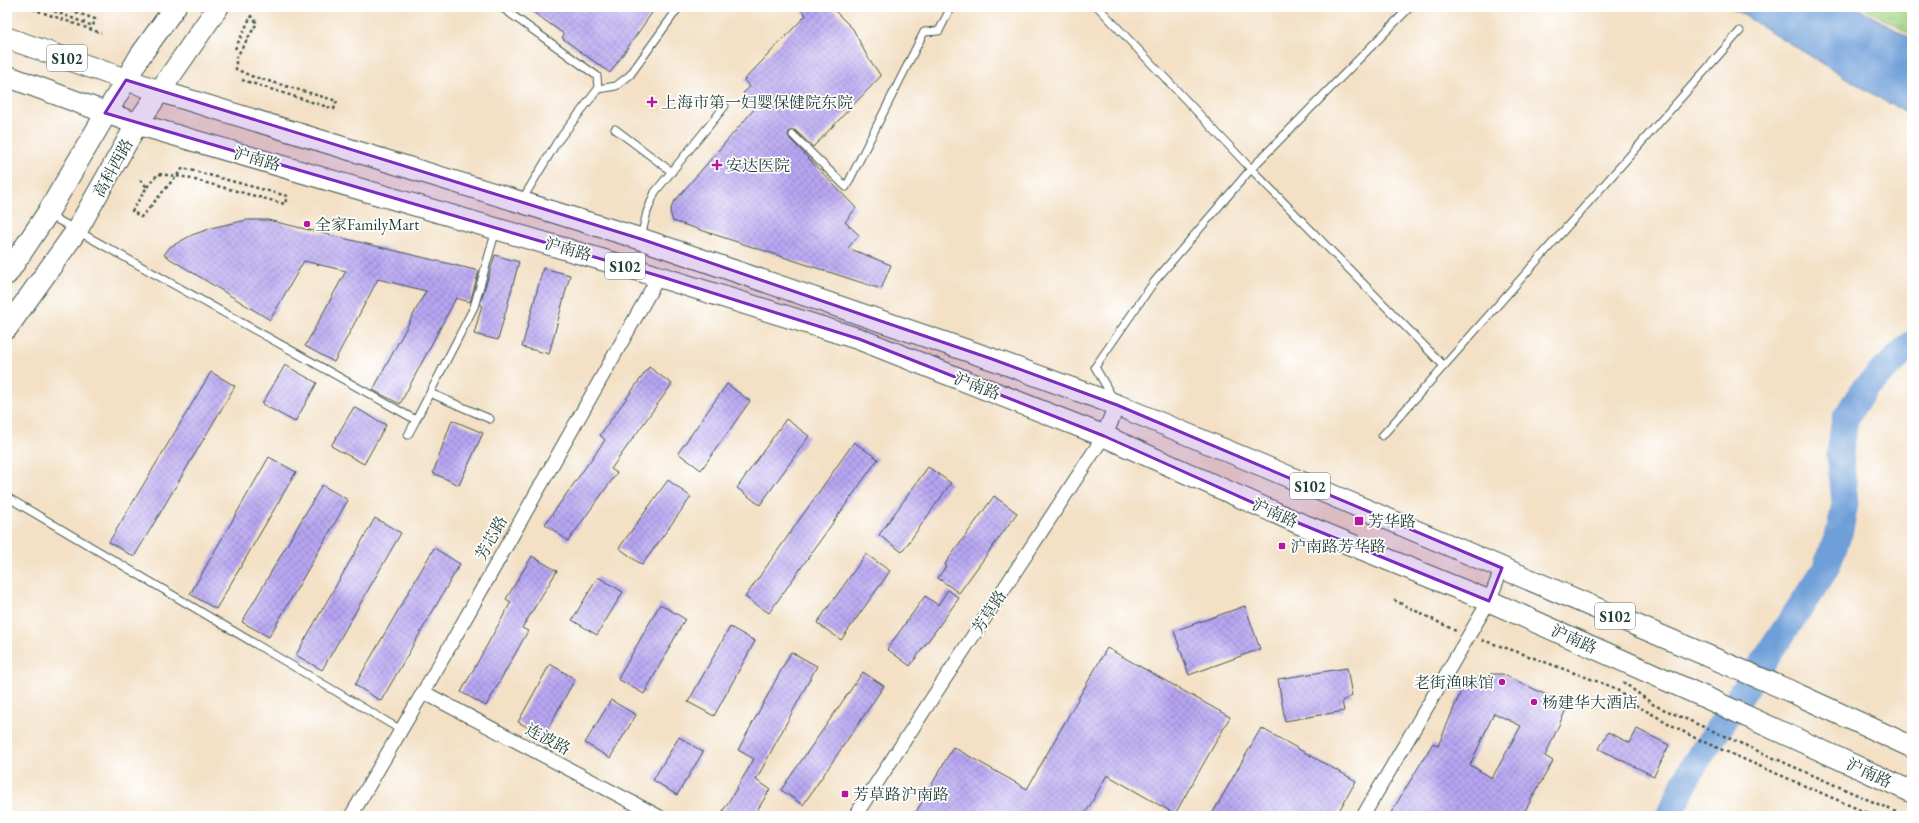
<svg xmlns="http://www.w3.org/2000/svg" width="1919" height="823" font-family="'EB Garamond','Noto Serif SC',serif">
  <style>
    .park { fill: url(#park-tufts); stroke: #62895c }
    .water { fill: #6e9fd8; stroke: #466e86 }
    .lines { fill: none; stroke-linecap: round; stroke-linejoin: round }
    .river { stroke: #6e9fd8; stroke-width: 27 }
    .building { fill: url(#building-cross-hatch); fill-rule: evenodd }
    .service-casing { stroke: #3f554a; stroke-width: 9 }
    .minor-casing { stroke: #3f554a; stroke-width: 15 }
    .tertiary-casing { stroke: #3f554a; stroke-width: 18 }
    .primary-casing { stroke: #3f554a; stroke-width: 23 }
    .path { stroke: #3f554a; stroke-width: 2.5; stroke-dasharray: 3 3; stroke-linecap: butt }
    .service { stroke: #fff; stroke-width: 7 }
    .minor { stroke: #fff; stroke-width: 13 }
    .tertiary { stroke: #fff; stroke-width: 16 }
    .primary { stroke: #fff; stroke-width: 21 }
    .path-bridge { stroke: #3f554a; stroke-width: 2.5; stroke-dasharray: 3 3; stroke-linecap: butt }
    .marked { fill: #7b2cbf; fill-opacity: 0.2; stroke: #7b2cbf; stroke-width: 3; stroke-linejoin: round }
    .poi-dot { fill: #b5179e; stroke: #fff; stroke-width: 1.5 }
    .labels { text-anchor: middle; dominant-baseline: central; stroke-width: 3.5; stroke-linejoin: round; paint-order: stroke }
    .shield { fill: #fff; stroke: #627771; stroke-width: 1 }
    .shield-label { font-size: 15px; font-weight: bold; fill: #1f3d34 }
    .poi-label { font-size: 16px; fill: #1f3d34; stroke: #fff; text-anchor: start }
    .street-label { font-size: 16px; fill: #1f3d34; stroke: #fff }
  </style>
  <defs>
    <pattern id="park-tufts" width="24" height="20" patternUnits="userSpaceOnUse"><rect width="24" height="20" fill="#a4d584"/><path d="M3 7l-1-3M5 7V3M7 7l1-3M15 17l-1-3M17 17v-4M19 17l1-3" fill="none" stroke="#85ae6d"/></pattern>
    <pattern id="building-cross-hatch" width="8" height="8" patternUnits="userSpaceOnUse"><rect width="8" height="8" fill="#b7a5f2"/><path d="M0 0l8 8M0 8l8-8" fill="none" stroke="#9488c5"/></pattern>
  </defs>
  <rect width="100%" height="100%" fill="#fff"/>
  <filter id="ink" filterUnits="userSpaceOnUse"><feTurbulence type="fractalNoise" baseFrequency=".025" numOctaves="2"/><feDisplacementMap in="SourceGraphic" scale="8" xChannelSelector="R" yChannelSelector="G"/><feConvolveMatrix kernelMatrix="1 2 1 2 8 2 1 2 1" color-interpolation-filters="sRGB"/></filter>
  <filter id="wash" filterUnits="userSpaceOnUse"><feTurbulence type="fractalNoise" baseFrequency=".012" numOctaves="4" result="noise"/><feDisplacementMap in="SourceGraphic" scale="16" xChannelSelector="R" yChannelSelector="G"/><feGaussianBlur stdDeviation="0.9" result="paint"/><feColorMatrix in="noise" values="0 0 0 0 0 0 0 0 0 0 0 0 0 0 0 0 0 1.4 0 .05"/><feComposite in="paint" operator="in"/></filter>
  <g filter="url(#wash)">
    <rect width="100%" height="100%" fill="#f3e0c5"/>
    <path class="park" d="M1863,7h49v28z"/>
    <path class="water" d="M1730,7h126l56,32v76l-28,-14z"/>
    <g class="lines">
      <path class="river" d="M1669,816l23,-48 133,-198 15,-40 5,-27 -5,-50 5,-34 19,-30 48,-45"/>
    </g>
    <g id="blocks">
      <path class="building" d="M526,7h130l-46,66 -48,-35 2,-4z
        M798,7h33l22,22 14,27 14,20 -68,71 -18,-17 -5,1 -2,3 2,5 66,69 -11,14 14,13 -11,13 43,17 -10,24 -208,-68 -3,-9 3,-9 83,-96 -13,-14 7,-6 -6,-7 62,-65z
        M247,220h21l211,51 -9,31 -14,-4 -56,106 -27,-14 53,-99 -48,-12 -44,83 -29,-16 41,-75 -42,-10 -34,59 -106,-65 6,-8 22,-12 23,-8z
        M495,255l24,7 -21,78 -24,-6 8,-29 -2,-1z
        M543,268l27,7 -21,79 -27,-7z
        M285,365l32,18 -22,39 -33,-18z
        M649,367l23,17 -61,85 6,4 -49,68 -23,-17 60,-84 -5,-5z
        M211,372l24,14 -101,171 -25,-15z
        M727,384l23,17 -49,69 -23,-17z
        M354,407l32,18 -22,39 -33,-18z
        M786,419l23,17 -49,69 -23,-17z
        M452,420l31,13 -24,52 -26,-12z
        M854,442l24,17 -109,154 -24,-16z
        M269,457l27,15 -80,137 -26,-15z
        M928,467l23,16 -49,69 -23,-17z
        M668,480l23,17 -49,68 -23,-17z
        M322,485l26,15 -79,137 -27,-15z
        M994,496l23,17 -58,80 -21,-15 8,-12 -1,-2z
        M375,518l26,15 -79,137 -26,-15z
        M434,548l26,16 -79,137 -26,-16z
        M866,554l24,17 -49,69 -24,-17z
        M532,556l25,15 -35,57 6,3 -42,75 -25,-14 50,-90 -5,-3z
        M598,577l25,15 -26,43 -25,-15z
        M948,590l11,8 -49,68 -23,-17 38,-53 13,9z
        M660,604l25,15 -41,75 -26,-15z
        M1245,606l15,43 -71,26 -15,-44z
        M730,627l25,14 -41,75 -26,-14z
        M1107,648l123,69 -55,97 -68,-39 -23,41h-170l39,-69 74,42z
        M791,652l26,14 -61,114 14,9 -16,27h-34l34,-57 -16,-9z
        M550,664l25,15 -31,57 -26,-14z
        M1347,668l5,28 -10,5 2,10 -59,10 -7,-42z
        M863,672l21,14 -81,119 -22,-15z
        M1490,674h12l66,31 -23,51 8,5 -31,55h-133l44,-73 5,3 23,-55 8,-10zM1494,713l27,13 -29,52 -22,-13z
        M611,700l25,15 -26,43 -25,-15z
        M1261,728l95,53 -20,35h-125z
        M1637,729l32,16 -15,31 -55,-27 9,-17 22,11z
        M679,737l24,15 -26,43 -24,-15z"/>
    </g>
  </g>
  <g filter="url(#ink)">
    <use href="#blocks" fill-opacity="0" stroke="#3f554a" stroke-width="1"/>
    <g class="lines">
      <g class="service-casing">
        <path id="service" d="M501,7l96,69 1,13 -41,53 -35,58
          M1098,7l153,162 -97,113 -59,85 18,31
          M1410,7l-159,162 193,197
          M598,89l18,-3 14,-11 49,-68
          M615,129l57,43
          M793,135l53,52 78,-155 15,-1 12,-24
          M49,215l367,205 58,-113 22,-77
          M641,237l6,-25 8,-20 70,-86
          M430,393l60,26
          M408,435l8,-15
          M1382,436l358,-405
          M7,497l394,233"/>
      </g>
      <g class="minor-casing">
        <path id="minor" d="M423,692l235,124
          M351,816l92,-158 216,-382
          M855,816l249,-380
          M1363,816l126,-215 13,-33"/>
      </g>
      <g class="tertiary-casing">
        <path id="tertiary" d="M1104,436l13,-31"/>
      </g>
      <g class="primary-casing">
        <path id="primary" d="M7,38l152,53 482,148 351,120 125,46 156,65 517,221 122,56
          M7,76l130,48 497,145 225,70 245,97 192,86 193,79 222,99 201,92
          M7,274l40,-60 93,-158 35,-49
          M7,328l70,-98 60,-106 81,-117"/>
      </g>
      <path class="path" d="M27,7l74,26
        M43,7l50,19 2,-7 -35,-12
        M235,49l16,-33 6,7 -21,35v11l15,7 86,25 -3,8 -92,-29
        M140,180l7,7 -15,24 9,6 9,-10
        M147,187l11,-13 26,3
        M1394,600l62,31
        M1482,640l33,11 100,37 17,15 63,35 179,78
        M1623,682l31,23 251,111"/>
      <use href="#service" class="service"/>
      <use href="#minor" class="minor"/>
      <use href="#tertiary" class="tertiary"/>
      <use href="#primary" class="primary"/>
      <path class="path-bridge" d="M150,207l33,-39 104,28 -2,8 -101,-27"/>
    </g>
  </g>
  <path class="marked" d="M126,80l515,159 351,120 125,46 385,163 -13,33 -193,-79 -192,-86 -245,-97 -200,-63 -554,-163z"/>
  <g class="poi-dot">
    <path d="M650 96h4v4h4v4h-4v4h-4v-4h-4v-4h4z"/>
    <path d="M715 159h4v4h4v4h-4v4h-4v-4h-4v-4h4z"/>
    <circle cx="307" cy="224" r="4"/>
    <rect x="1354" y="516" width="10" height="10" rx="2"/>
    <rect x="1278" y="542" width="8" height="8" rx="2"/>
    <circle cx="1502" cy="682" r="4"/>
    <circle cx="1534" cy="702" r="4"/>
    <rect x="841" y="790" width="8" height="8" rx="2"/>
  </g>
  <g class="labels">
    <g class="shield">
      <rect x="47" y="45" width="40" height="26" rx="3"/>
      <rect x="605" y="253" width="40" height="26" rx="3"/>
      <rect x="1290" y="473" width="40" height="26" rx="3"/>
      <rect x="1595" y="603" width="40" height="26" rx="3"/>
    </g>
    <g class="shield-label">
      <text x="67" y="58">S102</text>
      <text x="625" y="266">S102</text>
      <text x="1310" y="486">S102</text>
      <text x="1615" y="616">S102</text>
    </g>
    <g class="poi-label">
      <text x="661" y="102">上海市第一妇婴保健院东院</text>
      <text x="726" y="165">安达医院</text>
      <text x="315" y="224">全家FamilyMart</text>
      <text x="1368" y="521">芳华路</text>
      <text x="1290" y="546">沪南路芳华路</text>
      <text x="1494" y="682" text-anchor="end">老街渔味馆</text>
      <text x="1542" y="702">杨建华大酒店</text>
      <text x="853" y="794">芳草路沪南路</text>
    </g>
    <g class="street-label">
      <text transform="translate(257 159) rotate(16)">沪南路</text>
      <text transform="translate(113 168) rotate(-61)">高科西路</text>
      <text transform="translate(568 249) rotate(16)">沪南路</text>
      <text transform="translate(977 386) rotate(21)">沪南路</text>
      <text transform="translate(1275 513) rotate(24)">沪南路</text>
      <text transform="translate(491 538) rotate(-61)">芳芯路</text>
      <text transform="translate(989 612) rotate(-57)">芳草路</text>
      <text transform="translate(1574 639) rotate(24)">沪南路</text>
      <text transform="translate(548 739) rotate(28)">连波路</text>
      <text transform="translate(1869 773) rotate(25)">沪南路</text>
    </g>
  </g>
  <rect width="1919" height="823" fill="none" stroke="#fff" stroke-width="24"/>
</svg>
